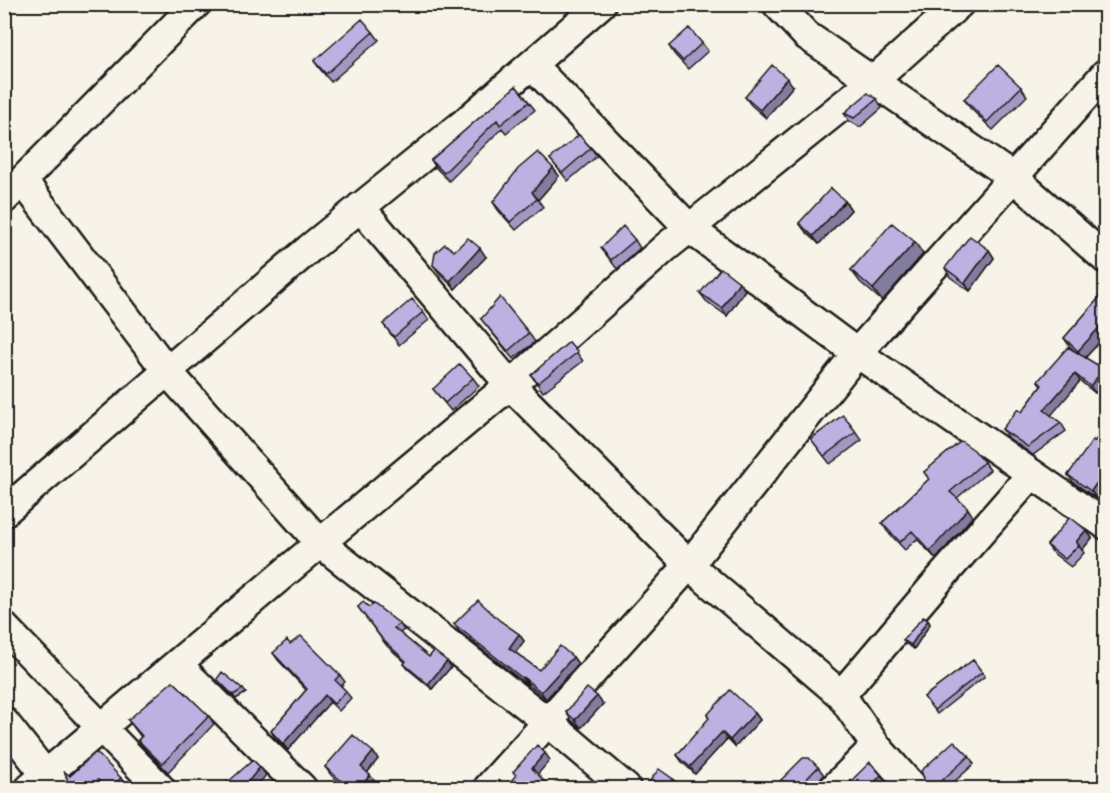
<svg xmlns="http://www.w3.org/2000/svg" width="1110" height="793" font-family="'Indie Flower',sans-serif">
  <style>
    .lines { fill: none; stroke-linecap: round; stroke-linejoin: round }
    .minor-casing { stroke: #1c1c1c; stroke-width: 33 }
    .minor { stroke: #f7f3e8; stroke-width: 28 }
    .wall { fill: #a398c2; stroke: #1c1c1c; stroke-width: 1.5 }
    .shaded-wall { fill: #847c9e; stroke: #1c1c1c; stroke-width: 1.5 }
    .building { fill: #bdb1e2; stroke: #1c1c1c; stroke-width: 1.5 }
  </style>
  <rect width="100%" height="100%" fill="#f7f3e8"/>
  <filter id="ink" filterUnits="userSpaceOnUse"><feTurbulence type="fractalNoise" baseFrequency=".0167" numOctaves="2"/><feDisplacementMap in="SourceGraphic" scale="12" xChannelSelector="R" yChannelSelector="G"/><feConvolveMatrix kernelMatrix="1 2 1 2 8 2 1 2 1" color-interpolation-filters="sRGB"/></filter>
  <g filter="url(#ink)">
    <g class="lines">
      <g class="minor-casing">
        <path id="minor" d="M777,4l29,31 208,143 92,81
          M532,65l157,163 168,125 249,172
          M23,181l144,190 153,172 229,180 77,65
          M4,199l192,-195
          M360,207l150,178 179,180 152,130 35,51 37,42
          M4,512l305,-263 153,-124 139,-121
          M4,627l156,161
          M177,664l125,124
          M841,695l97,-114 94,-107
          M4,722l52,66
          M30,788l290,-245 203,-169 143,-127 207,-166 86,-77
          M488,788l201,-223 168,-212 249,-280
          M834,788l42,-42"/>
      </g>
      <use href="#minor" class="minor"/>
    </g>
    <path class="wall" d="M373,32l6,8 -48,42 -11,-13 -6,-8z
      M702,43l6,8 -20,18 -14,-15 -5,-8z
      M516,86l19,24 -29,23 -4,-5 -53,53 -13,-13 -5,-8z
      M793,86l-27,32 -15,-13 -6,-8z
      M1021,87l6,9 -34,34 -23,-22 -6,-9z
      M877,99l5,9 -22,19 -11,-6 -5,-8z
      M591,148l6,8 -29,25 -18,-22z
      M553,168l6,8 -21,24 5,7 -27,23 -18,-20 -5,-8z
      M845,201l6,9 -32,34 -14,-13 -6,-8z
      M635,240l5,8 -23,21 -16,-21z
      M989,250l5,8 -24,33 -20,-14 -5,-9z
      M454,251l32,6 -31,32 -16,-16 -6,-8z
      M923,254l-41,47 -22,-19 -9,-12z
      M745,290l-18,26 -21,-15 -6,-8z
      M1106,290v45l-21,23 21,14v8l-11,13 -15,-12 -30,34 11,8 5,8 -33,24 -26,-18 -5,-8 20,-17 19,-26 -3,-5 38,-29 -6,-5 -6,-9z
      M423,312l6,8 -30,25 -16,-21z
      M481,319l48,14 6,9 -22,17z
      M569,342l14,19 -40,31 -12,-17z
      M473,378l6,8 -28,25 -18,-22z
      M843,415l19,25 -32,24 -19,-25z
      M1106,427v58l-10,13 -23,-16 -5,-7z
      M984,462l6,8 -33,28 15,17v2l-36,42 -19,-20 -12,11 -18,-19 -5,-8 47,-44 -5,-7z
      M1086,530l6,8 -10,12 2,3 -13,14 -18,-14 -6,-8z
      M358,607h11l31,17 4,6 -4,3 29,24 22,10 -19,22 -24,-20 -4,-5 1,-2 -18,-16z
      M499,620l20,14 5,7 -9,11 24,18 34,-13 5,7 -32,35 -18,-15 -1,1 -68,-54 -5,-7z
      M928,620l2,4 -16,25 -8,-5 -3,-4z
      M290,644l50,31 5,7 -4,4 10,12 -12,13 -9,-9 -42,48 -13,-12 -4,-7 35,-41 -28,-30 -5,-7z
      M973,660l12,16 -48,38 -13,-17z
      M217,679l26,10 3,4 -10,6z
      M603,704l-22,24 -10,-8 -5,-8z
      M755,713l5,7 -25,27 -8,-8 -32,35 -13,-12 -5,-7 32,-36 -2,-4z
      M209,716l5,8 -46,48 -24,-24 -6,-8 3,-3 -13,-17z
      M373,752l5,7 -11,14 8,9 -5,7h-23l-16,-14 -6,-8z
      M969,756l5,8 -28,25h-24z
      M818,767l6,8 -13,14h-24l-6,-9z
      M70,776l51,2 4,7 -4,4h-16l-2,-2 -2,2h-36z"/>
    <path class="shaded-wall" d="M787,78l6,8 -27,32 -6,-8z
      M553,168l6,8 -21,24 -6,-8z
      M845,201l6,9 -32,34 -6,-8z
      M915,242l8,12 -41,47 -9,-12z
      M480,248l6,9 -31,32 -5,-8z
      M989,250l5,8 -24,33 -5,-8z
      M739,282l6,8 -18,26 -5,-8z
      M1106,320v15l-22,24 -6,-8z
      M1104,369l2,3v8l-11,13 -5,-7z
      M1075,374l5,7 -31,37 -5,-8z
      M1106,470v15l-10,13 -5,-7z
      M967,507l5,8v2l-36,42 -6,-8z
      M1086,530l6,8 -10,12 -6,-8z
      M928,620l2,4 -16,25 -3,-4z
      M519,634l5,7 -10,14 -5,-7z
      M573,657l5,7 -32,35 -5,-7z
      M447,661l4,6 -19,22 -4,-5z
      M523,677l5,7 -1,1 -5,-7z
      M325,695l5,7 -42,48 -5,-6z
      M597,696l6,8 -22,24 -6,-8z
      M755,713l5,7 -25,27 -5,-7z
      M722,732l5,7 -32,35 -5,-7z
      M373,752l5,7 -12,15 -5,-7z
      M545,753l5,7 -13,15 -5,-7z
      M260,767l6,8 -11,14h-13z
      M370,775l5,7 -5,7h-11z
      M881,775l6,8 -5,6h-13z
      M673,779l3,4 -4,6h-6z"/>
    <path class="building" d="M362,19l11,13 -47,42 -12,-13z
      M689,28l13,15 -19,18 -14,-15z
      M772,65l15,13 -27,32 -15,-13z
      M998,65l23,22 -34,35 -23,-23z
      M516,86l13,16 -29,23 -3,-5 -53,53 -13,-13z
      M868,93l9,6 -23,19 -10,-5z
      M579,135l12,13 -29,25 -12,-14z
      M538,152l15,16 -21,24 5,7 -27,23 -17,-20 25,-33z
      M831,188l14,13 -32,35 -14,-13z
      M892,223l23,19 -42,47 -22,-19z
      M623,226l12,14 -24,20 -10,-12z
      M970,236l19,14 -24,33 -20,-15z
      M468,238l12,10 -30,33 -17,-16 2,-12 10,-9 9,7z
      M721,268l18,14 -17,26 -22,-15z
      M1106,290v30l-28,31 -14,-13z
      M500,297l29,36 -21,18 -27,-32z
      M412,299l11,13 -29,25 -11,-13z
      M569,342l9,10 -40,31 -7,-8z
      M1068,347l36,22 -14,17 -15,-12 -31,36 17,13 -33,24 -26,-18 16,-20 4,3 20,-27 -4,-4z
      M460,364l13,14 -28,25 -12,-14z
      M843,415l13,17 -32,24 -13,-17z
      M1106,427v43l-15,21 -23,-16 25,-35 1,2z
      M961,441l13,9 10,12 -34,30 17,15v3l-37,41 -18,-20 -12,11 -18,-19 47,-44 -5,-7z
      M1070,517l16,13 -10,12 3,3 -14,14 -18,-14z
      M478,600l21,20 20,14 -10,14 30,22 21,-24 13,11 -32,35 -18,-15 -1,1 -68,-54z
      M363,602l6,5 5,-3 26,20 -6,4 35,29 5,-6 13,10 -19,23 -24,-20 2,-3 -23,-21 -25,-33z
      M923,617l5,3 -17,25 -8,-5z
      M301,636l39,39 -5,5 11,11 -12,13 -9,-9 -42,49 -12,-13 36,-42 -34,-36 14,-13 3,4z
      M973,660l9,12 -48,38 -10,-13z
      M222,672l21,17 -10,6 -16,-16z
      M173,681l36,35 -47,48 -24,-24 4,-4 -14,-16z
      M587,688l10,8 -22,24 -9,-8z
      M730,690l25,23 -25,27 -8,-8 -32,35 -13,-12 32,-37 -2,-3z
      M353,735l20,17 -12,15 9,8 -11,14h-8l-26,-22z
      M954,741l15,15 -29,26 2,3 -3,4h-17l2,-4v-7l-3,-7z
      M537,745l8,8 -13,15 19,21h-47l12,-14 -3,-3z
      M96,752l25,26 -13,11h-2l-8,-9 -8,9h-25l2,-2v-9l-3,-7 6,5z
      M803,758h6l9,9 -21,22h-7l-9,-9z
      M253,760l7,7 -18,22h-22z
      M870,762l11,13 -12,14h-26z
      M659,769l14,10 -7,10h-18l-3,-2z
      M718,783l6,6h-12z"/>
  </g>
  <rect width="1110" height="793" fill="none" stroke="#f7f3e8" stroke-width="24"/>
  <rect x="12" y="12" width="1086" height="769" fill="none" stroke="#1c1c1c" stroke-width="2" filter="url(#ink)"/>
</svg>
